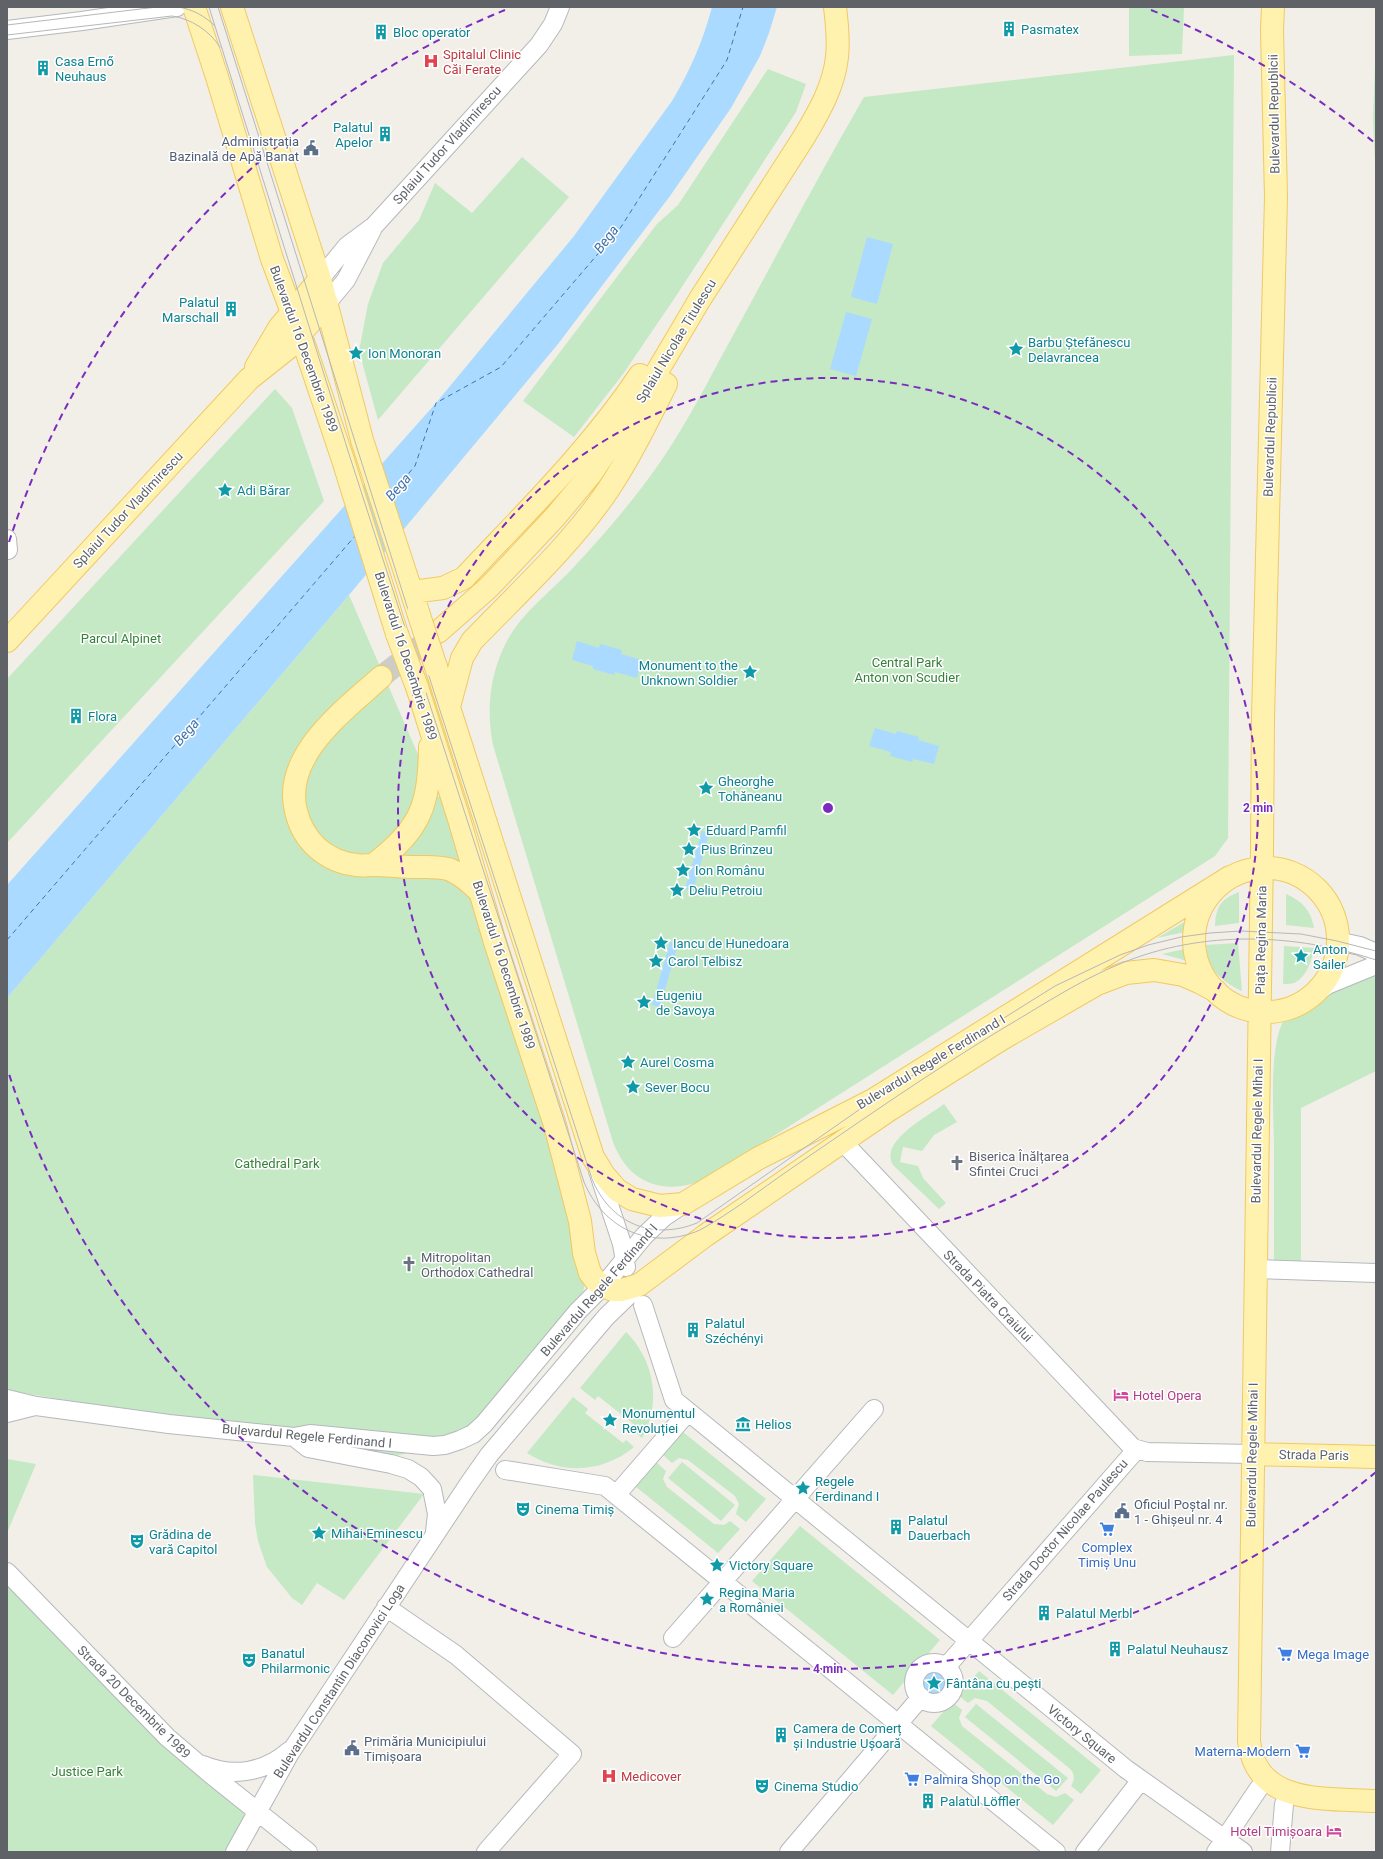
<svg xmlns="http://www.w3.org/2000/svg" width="1383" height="1859" font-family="Roboto,sans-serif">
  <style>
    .green { fill: #c5e8c5 }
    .water { fill: #aadaff }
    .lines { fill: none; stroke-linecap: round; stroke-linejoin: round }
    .ferry { stroke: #4174aa; stroke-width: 1; stroke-dasharray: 5 4; stroke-linecap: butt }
    .major-tunnel { stroke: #ccccc8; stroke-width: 22; stroke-dasharray: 22 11; stroke-linecap: butt }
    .minor-casing { stroke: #b5b8bc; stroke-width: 20 }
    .major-casing { stroke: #f2c960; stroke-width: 24 }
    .minor { stroke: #fff; stroke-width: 18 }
    .major { stroke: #fff2af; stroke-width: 22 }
    .tram { stroke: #b6b7b8; stroke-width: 1 }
    .major-bridge-casing { stroke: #f2c960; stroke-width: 24; stroke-linecap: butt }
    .major-bridge { stroke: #fff2af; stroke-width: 22 }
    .ring { fill: none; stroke: #7b2cbf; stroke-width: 2; stroke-dasharray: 7 5 }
    .labels { text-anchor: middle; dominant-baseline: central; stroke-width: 3; stroke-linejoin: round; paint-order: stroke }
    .culture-label { font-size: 13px; fill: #0d838f; stroke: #fff; text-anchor: start }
    .health-label { font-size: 13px; fill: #be3a42; stroke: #fff; text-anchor: start }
    .street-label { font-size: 13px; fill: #5f6368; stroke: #fff }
    .service-label { font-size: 13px; fill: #4e5e75; stroke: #fff; text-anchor: start }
    .park-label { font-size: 13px; fill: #348238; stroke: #fff }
    .worship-label { font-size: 13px; fill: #5b616d; stroke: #fff; text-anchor: start }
    .hotel-label { font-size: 13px; fill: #b23c85; stroke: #fff; text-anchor: start }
    .shop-label { font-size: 13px; fill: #366cbe; stroke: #fff; text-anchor: start }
    .water-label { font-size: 14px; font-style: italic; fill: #4174aa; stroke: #fff }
    .centre { fill: #7b2cbf; stroke: #fff; stroke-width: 2 }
    .ring-label { font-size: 12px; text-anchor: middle; font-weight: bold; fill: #7b2cbf; stroke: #fff; stroke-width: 3; stroke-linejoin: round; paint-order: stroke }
  </style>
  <rect width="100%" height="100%" fill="#f1efe8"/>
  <path class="green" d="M1129,7h55l-2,47 -53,2z
    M1376,38v148l-3,-67z
    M1234,55l-6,783 -13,18 -509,323c-40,17 -77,6 -93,-37l-120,-397c-7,-36 -3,-72 14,-104 15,-28 42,-48 64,-71 32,-34 63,-70 90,-109 29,-42 51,-88 76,-133 42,-77 83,-155 127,-231z
    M768,69l38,15 -10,28 -122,187 -51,75 -49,63 -51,-36 134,-177 21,-19z
    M522,157l47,40 -191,223 -19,-69 9,-47 15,-41 36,-43 16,-37 37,30z
    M275,389l17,19 32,93 -317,342v-164z
    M349,595l87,201 6,1 82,250 61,236 -3,14 -122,143 -68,17 -385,-67v-392z
    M1239,892v31l-24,3c1,-20 6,-27 24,-34z
    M1286,894c16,7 25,16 28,34l-28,-3z
    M1193,917l-3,14 -33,7z
    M1238,943l4,48c-12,-5 -29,-17 -33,-30 -2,-5 -2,-11 -3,-16z
    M1284,946l30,2c-2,12 -7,28 -18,34 -3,2 -10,2 -13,2z
    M1189,948l2,14 -29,-8z
    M1371,975l5,1v95l-75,37v156l-27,-1c0,-38 0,-77 0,-115 0,-30 -6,-106 11,-129 20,-26 56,-33 86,-44z
    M944,1104l13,18 -23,13 -12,16 -19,-4 -3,15 18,4 5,12 23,25 -7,6 -46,-44c-14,-24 34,-48 51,-61z
    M626,1332c28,28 36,70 16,106l-9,-8 3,-4 -38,-30 -3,4 -15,-12z
    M573,1397l15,12 -3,4 38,30 3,-3 8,7c-31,26 -73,28 -107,6z
    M683,1432l83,67 -20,23 -10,-8 3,-10 -4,-8 -47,-36 -9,-2 -7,5 -9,-8z
    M7,1459l29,5 -29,69z
    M656,1462l10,9 -3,8 4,8 47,37 10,1 6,-4 10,8 -22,24 -83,-67z
    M682,1462l53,43 -14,16 -53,-43z
    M253,1475l171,19 -80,106 -27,-17 -15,22 -10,-7 -25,-31 -9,-26 -3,-18z
    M800,1526l140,114 -47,55 -141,-114z
    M7,1575l247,234 -25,43h-222z
    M979,1671l122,99 -20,24 -10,-8c4,-7 4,-13 -2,-18l-82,-67 -12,-3 -7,5 -10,-8z
    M952,1702l10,8 -3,8 3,8 85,68 9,3 9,-4 9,7 -21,25 -122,-99z
    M976,1704l92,74 -12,13 -91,-74z"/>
  <path class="water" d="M712,7h65l-8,26 -9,23 -29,52 -61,88 -112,148 -209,251 -342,403v-113l429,-482 138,-167 98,-135c18,-30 31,-60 40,-94z
    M867,237l26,7 -16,60 -26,-7z
    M846,312l26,7 -16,57 -26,-7z
    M577,641l22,7 1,-4 22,6 -1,4 21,6 -5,18 -22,-6 -1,3 -21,-6v-3l-21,-6z
    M875,728l21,6 1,-3 22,6 -1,3 21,6 -5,18 -21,-5 -1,3 -22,-6 1,-4 -22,-6z
    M702,831l7,2 -16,58 -8,-2z
    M670,942l8,2 -18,63 -8,-2z
    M922 1683a12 12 0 1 1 24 0a12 12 0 1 1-24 0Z"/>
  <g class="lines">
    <path class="ferry" d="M391,494l24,-28 21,-63 65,-36 120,-140 106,-167 16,-53
      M7,940l348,-404"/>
    <path class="major-tunnel" d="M381,677l57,-45"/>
    <g class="minor-casing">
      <path id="minor" d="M7,30l75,-9 95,-14
        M320,279l27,-33 27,-20 165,-181 14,-21 7,-17
        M327,303l19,-23 26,-50
        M7,539l1,11
        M1337,941l23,5 16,7
        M1308,998l19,-13 49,-20
        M842,1141l291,307 14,4 105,2
        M598,1171l24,73 4,23
        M1255,1269l121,4
        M643,1305l31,95 452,369 117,83
        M7,1399l29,7 133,18 125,13 16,-3 123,12 12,-1 15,-5 13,-6 11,-10 94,-113 25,-25 41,-50 20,-19 19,-13
        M7,1413l28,-7
        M294,1437l14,11 83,16 17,5 13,8 11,12 5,25 -2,18
        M505,1470l100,16 451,366
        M616,1495l72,-83
        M7,1572l160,165 41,35 100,80
        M386,1607l70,48 116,99 -86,98
        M673,1638l201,-229
        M914 1683a20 20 0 1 1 40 0a20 20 0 1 1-40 0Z
        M946,1667l190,-217
        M203,1765c30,13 62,7 86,-14
        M235,1852l55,-99 178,-268 21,-30 117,-138 33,-32
        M789,1852l132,-155
        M1085,1852l56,-72
        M1216,1852l43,-64
        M1280,1852l4,-48"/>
    </g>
    <g class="major-casing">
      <path id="major" d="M194,7l23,70 55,182 34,91 37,110 54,174
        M232,7l88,272 42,161 56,172
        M1273,7l-1,23 4,167 -13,521 -1,132 -13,891c7,65 78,57 127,60
        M256,367l23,-39 41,-49
        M412,592l31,-4 21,-10c61,-65 126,-128 176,-203
        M438,632l50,-44 23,-24 44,-47 35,-42 48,-71 62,-105 104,-162c15,-25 30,-51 33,-80 2,-17 0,-34 -2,-50
        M7,641l242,-262 39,-31 39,-45
        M436,667l157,490 11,18 13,15 15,9 28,7 23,-2 76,-46 114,-58 357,-223
        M381,677c-36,33 -99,78 -85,134 7,30 30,51 61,54 5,1 10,0 15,0 15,0 29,2 43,2 10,0 23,-1 33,2 12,4 23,14 32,23
        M417,687l42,132 35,120 61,186 25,96 4,32 6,20 6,8 7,5 10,4h9l17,-5 67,-50 183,-125 111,-70 97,-56 29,-11 28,-3 29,5 16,7 17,9
        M449,707l13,-49 10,-17c46,-48 98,-95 136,-151 22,-33 40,-70 58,-106
        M373,865c48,-36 56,-59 57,-118
        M1194 940a72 72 0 1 1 144 0a72 72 0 1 1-144 0Z
        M1252,1454l124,3"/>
    </g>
    <use href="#minor" class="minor"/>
    <use href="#major" class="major"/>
    <path class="tram" d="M178,7c14,2 27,9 37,19
      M209,7l140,447 235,728c20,48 68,69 116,48 31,-17 60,-40 89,-60 70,-48 140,-97 213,-141 39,-23 78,-49 120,-66 81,-33 172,-30 254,-3
      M218,7l216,685 158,487c18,44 60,62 105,44l176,-123 182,-114 65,-31 28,-10 33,-8 29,-4 31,-2 60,3 36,7 39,10
      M7,25l150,-18
      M7,35l165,-19c19,3 37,14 48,31"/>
    <g class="major-bridge-casing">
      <path id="major-bridge" d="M418,612l18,55
        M397,634l20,53"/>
    </g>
    <use href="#major-bridge" class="major-bridge"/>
  </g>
  <g class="ring">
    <circle cx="828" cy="808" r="430"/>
    <path d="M1376 1472A861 861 0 0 1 9 1074M9 542A861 861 0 0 1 505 10M1151 10A861 861 0 0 1 1376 144"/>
  </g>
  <defs>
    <g id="building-bare" transform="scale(1.2)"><path d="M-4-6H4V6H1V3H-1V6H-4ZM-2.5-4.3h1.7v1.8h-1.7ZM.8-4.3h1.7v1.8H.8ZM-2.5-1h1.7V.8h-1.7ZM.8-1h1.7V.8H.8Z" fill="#0f9aa8" stroke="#fff" stroke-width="2.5" paint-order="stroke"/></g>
    <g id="hospital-bare" transform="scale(1.2)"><path d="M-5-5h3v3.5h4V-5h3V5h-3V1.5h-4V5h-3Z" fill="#e0444e" stroke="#fff" stroke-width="2.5" paint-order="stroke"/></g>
    <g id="civic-bare" transform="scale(1.2)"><path d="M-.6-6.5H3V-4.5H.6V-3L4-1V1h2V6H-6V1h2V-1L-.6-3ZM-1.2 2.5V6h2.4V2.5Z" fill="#5c6f8a" stroke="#fff" stroke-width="2.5" paint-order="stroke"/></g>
    <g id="sight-bare" transform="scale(1.2)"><path d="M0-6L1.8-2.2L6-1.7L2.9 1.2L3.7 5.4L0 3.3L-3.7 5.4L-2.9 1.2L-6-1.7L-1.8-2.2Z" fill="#0f9aa8" stroke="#fff" stroke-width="2.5" paint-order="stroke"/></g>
    <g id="church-bare" transform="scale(1.2)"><path d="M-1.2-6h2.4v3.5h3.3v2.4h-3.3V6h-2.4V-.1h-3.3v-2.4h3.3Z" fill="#6b7280" stroke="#fff" stroke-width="2.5" paint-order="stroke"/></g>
    <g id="hotel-bare" transform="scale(1.2)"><path d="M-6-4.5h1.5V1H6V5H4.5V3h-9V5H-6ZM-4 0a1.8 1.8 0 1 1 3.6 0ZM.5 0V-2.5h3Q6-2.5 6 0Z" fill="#d1479c" stroke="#fff" stroke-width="2.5" paint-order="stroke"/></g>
    <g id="museum-bare" transform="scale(1.2)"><path d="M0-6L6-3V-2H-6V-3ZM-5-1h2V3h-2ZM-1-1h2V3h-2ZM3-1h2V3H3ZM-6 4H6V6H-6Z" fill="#0f9aa8" stroke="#fff" stroke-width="2.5" paint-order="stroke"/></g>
    <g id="theatre-bare" transform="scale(1.2)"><path d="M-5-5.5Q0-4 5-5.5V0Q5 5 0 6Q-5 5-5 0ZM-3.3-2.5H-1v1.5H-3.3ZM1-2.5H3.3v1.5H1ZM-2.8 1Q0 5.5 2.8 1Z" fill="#0f9aa8" stroke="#fff" stroke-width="2.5" paint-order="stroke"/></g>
    <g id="supermarket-bare" transform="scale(1.2)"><path d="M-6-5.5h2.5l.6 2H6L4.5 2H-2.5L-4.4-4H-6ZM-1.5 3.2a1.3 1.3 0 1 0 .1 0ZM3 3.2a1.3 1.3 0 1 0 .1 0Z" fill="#3f7fe0" stroke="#fff" stroke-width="2.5" paint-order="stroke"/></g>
  </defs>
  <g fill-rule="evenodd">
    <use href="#building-bare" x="1009" y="29"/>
    <use href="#building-bare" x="381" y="32"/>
    <use href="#hospital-bare" x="431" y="61"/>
    <use href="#building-bare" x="43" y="68"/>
    <use href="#building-bare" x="385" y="134"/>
    <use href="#civic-bare" x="311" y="148"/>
    <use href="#building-bare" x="231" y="309"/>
    <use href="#sight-bare" x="1016" y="349"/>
    <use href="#sight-bare" x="356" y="353"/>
    <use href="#sight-bare" x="225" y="490"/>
    <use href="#sight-bare" x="750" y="672"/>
    <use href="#building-bare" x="76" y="716"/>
    <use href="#sight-bare" x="706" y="788"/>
    <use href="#sight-bare" x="694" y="830"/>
    <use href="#sight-bare" x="689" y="849"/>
    <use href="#sight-bare" x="683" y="870"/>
    <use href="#sight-bare" x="677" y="890"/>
    <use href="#sight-bare" x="661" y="943"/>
    <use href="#sight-bare" x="1301" y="956"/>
    <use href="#sight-bare" x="656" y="961"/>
    <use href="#sight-bare" x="644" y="1002"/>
    <use href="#sight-bare" x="628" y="1062"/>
    <use href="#sight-bare" x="633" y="1087"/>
    <use href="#church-bare" x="957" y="1163"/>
    <use href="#church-bare" x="409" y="1264"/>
    <use href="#building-bare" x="693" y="1330"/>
    <use href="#hotel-bare" x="1121" y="1395"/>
    <use href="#sight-bare" x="610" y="1420"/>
    <use href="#museum-bare" x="743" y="1424"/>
    <use href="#sight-bare" x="803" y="1488"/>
    <use href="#theatre-bare" x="523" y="1509"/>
    <use href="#civic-bare" x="1122" y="1511"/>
    <use href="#building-bare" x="896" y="1527"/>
    <use href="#supermarket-bare" x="1107" y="1529"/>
    <use href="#sight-bare" x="319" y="1533"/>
    <use href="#theatre-bare" x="137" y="1541"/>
    <use href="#sight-bare" x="717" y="1565"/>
    <use href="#sight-bare" x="707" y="1599"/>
    <use href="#building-bare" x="1044" y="1613"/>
    <use href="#building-bare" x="1115" y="1649"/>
    <use href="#supermarket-bare" x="1285" y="1654"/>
    <use href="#theatre-bare" x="249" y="1660"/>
    <use href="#sight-bare" x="934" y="1683"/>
    <use href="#building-bare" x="781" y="1735"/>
    <use href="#civic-bare" x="352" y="1748"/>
    <use href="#supermarket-bare" x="1303" y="1751"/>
    <use href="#hospital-bare" x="609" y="1776"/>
    <use href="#supermarket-bare" x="912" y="1779"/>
    <use href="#theatre-bare" x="762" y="1786"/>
    <use href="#building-bare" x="928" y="1801"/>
    <use href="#hotel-bare" x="1334" y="1831"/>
  </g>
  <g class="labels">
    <g class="culture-label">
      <text x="1021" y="29">Pasmatex</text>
      <text x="393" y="32">Bloc operator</text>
      <text x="55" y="61">Casa Ernő<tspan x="55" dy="15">Neuhaus</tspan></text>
      <text x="373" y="127" text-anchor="end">Palatul<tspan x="373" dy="15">Apelor</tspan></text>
      <text x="219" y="302" text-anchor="end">Palatul<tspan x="219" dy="15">Marschall</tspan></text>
      <text x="1028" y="342">Barbu Ștefănescu<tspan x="1028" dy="15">Delavrancea</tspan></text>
      <text x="368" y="353">Ion Monoran</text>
      <text x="237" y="490">Adi Bărar</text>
      <text x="738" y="665" text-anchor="end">Monument to the<tspan x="738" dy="15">Unknown Soldier</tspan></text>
      <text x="88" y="716">Flora</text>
      <text x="718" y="781">Gheorghe<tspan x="718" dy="15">Tohăneanu</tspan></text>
      <text x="706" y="830">Eduard Pamfil</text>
      <text x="701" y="849">Pius Brînzeu</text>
      <text x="695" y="870">Ion Românu</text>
      <text x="689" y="890">Deliu Petroiu</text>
      <text x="673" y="943">Iancu de Hunedoara</text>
      <text x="1313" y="949">Anton<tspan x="1313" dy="15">Sailer</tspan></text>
      <text x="668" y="961">Carol Telbisz</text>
      <text x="656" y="995">Eugeniu<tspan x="656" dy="15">de Savoya</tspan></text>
      <text x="640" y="1062">Aurel Cosma</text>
      <text x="645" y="1087">Sever Bocu</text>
      <text x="705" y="1323">Palatul<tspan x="705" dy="15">Széchényi</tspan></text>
      <text x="622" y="1413">Monumentul<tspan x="622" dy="15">Revoluției</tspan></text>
      <text x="755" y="1424">Helios</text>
      <text x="815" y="1481">Regele<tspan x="815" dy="15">Ferdinand I</tspan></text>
      <text x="535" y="1509">Cinema Timiș</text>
      <text x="908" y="1520">Palatul<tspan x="908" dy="15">Dauerbach</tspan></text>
      <text x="331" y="1533">Mihai Eminescu</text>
      <text x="149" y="1534">Grădina de<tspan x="149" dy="15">vară Capitol</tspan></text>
      <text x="729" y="1565">Victory Square</text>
      <text x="719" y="1592">Regina Maria<tspan x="719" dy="15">a României</tspan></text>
      <text x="1056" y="1613">Palatul Merbl</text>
      <text x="1127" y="1649">Palatul Neuhausz</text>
      <text x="261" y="1653">Banatul<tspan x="261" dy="15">Philarmonic</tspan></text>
      <text x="946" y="1683">Fântâna cu pești</text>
      <text x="793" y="1728">Camera de Comerț<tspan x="793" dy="15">și Industrie Ușoară</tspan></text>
      <text x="774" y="1786">Cinema Studio</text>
      <text x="940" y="1801">Palatul Löffler</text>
    </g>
    <g class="health-label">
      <text x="443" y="54">Spitalul Clinic<tspan x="443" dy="15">Căi Ferate</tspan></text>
      <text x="621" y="1776">Medicover</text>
    </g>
    <g class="street-label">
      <text transform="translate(1274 114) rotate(-91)">Bulevardul Republicii</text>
      <text transform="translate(447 145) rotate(-48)">Splaiul Tudor Vladimirescu</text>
      <text transform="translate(676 341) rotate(-59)">Splaiul Nicolae Titulescu</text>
      <text transform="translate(304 349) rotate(70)">Bulevardul 16 Decembrie 1989</text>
      <text transform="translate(1270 437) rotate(-88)">Bulevardul Republicii</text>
      <text transform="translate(128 510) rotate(-47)">Splaiul Tudor Vladimirescu</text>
      <text transform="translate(406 656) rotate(72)">Bulevardul 16 Decembrie 1989</text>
      <text transform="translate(1261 940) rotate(-89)">Piața Regina Maria</text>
      <text transform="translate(504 965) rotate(72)">Bulevardul 16 Decembrie 1989</text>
      <text transform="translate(931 1062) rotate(-31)">Bulevardul Regele Ferdinand I</text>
      <text transform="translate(1257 1131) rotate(-89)">Bulevardul Regele Mihai I</text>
      <text transform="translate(599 1290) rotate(-49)">Bulevardul Regele Ferdinand I</text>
      <text transform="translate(988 1296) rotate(46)">Strada Piatra Craiului</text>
      <text transform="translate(307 1436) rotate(5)">Bulevardul Regele Ferdinand I</text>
      <text transform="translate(1252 1455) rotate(-89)">Bulevardul Regele Mihai I</text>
      <text transform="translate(1314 1455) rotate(1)">Strada Paris</text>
      <text transform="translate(1065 1530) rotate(-49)">Strada Doctor Nicolae Paulescu</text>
      <text transform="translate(339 1681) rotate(-57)">Bulevardul Constantin Diaconovici Loga</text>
      <text transform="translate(134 1702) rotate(45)">Strada 20 Decembrie 1989</text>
      <text transform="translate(1082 1734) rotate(39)">Victory Square</text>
    </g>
    <g class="service-label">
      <text x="299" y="141" text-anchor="end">Administrația<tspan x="299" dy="15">Bazinală de Apă Banat</tspan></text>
      <text x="1134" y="1504">Oficiul Poștal nr.<tspan x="1134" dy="15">1 - Ghișeul nr. 4</tspan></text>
      <text x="364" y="1741">Primăria Municipiului<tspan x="364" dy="15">Timișoara</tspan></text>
    </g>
    <g class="park-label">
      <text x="121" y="638">Parcul Alpinet</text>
      <text x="907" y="662">Central Park<tspan x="907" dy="15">Anton von Scudier</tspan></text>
      <text x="277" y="1163">Cathedral Park</text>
      <text x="87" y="1771">Justice Park</text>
    </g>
    <g class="worship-label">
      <text x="969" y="1156">Biserica Înălțarea<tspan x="969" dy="15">Sfintei Cruci</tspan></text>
      <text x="421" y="1257">Mitropolitan<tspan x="421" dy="15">Orthodox Cathedral</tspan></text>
    </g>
    <g class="hotel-label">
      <text x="1133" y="1395">Hotel Opera</text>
      <text x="1322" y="1831" text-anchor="end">Hotel Timișoara</text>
    </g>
    <g class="shop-label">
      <text x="1107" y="1547" text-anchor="middle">Complex<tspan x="1107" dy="15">Timiș Unu</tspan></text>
      <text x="1297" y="1654">Mega Image</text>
      <text x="1291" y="1751" text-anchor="end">Materna-Modern</text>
      <text x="924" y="1779">Palmira Shop on the Go</text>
    </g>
    <g class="water-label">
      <text transform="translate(606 239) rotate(-53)">Bega</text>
      <text transform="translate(398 487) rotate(-49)">Bega</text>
      <text transform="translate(186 732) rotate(-49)">Bega</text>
    </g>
  </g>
  <circle cx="828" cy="808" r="6" class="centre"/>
  <g class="ring-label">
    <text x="1258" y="812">2 min</text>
    <text x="828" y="1673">4 min</text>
  </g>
  <rect width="1383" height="1859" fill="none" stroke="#5f6368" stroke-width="16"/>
</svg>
